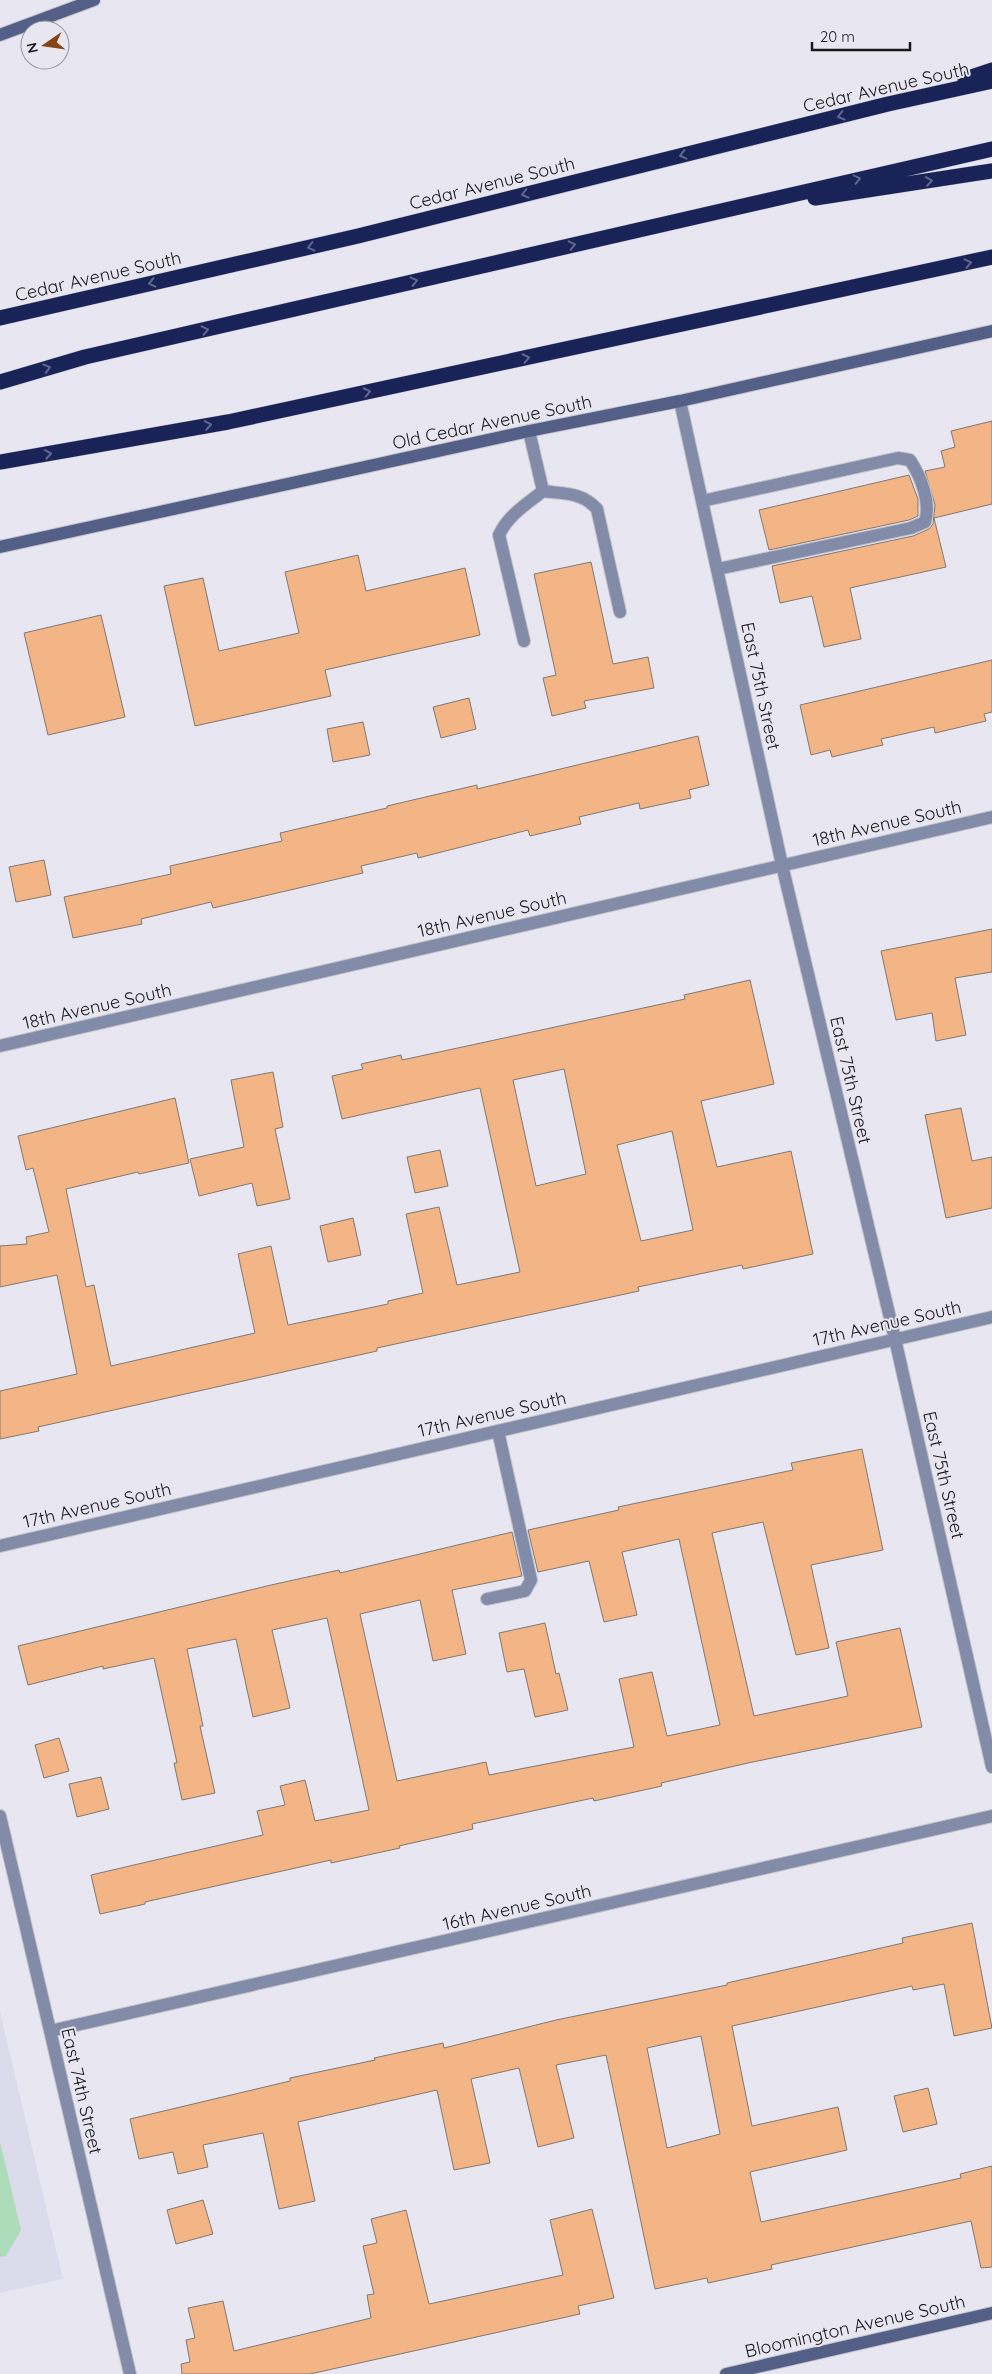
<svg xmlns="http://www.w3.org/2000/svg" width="992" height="2374" font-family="Quicksand,sans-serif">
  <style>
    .built { fill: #dcdbec }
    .green { fill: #addcbb }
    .building { fill: #f3b585; stroke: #807872; fill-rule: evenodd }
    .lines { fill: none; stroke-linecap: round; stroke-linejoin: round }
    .lane-casing { stroke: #c3c2cb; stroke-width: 14 }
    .street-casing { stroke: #c3c2cb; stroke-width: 14 }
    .secondary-casing { stroke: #c3c2cb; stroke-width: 14 }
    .highway-casing { stroke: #c3c2cb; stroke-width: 16 }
    .lane { stroke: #828ba7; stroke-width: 12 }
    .street { stroke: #828ba7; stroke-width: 12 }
    .secondary { stroke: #535f86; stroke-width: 12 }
    .highway { stroke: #192358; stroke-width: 15 }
    .oneway { stroke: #61688e }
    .labels { text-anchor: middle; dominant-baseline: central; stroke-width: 4; stroke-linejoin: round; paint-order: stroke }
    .street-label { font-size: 18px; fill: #18181c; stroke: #e8e7f1 }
  </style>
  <rect width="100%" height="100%" fill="#e8e7f1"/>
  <path class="built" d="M0,2012l63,267 -63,14z"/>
  <path class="green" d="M0,2142l21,88 -15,26 -6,1z"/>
  <path class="building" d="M992,421v83l-58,14 12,49 -96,21 11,51 -37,8 -12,-51 -32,7 -8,-37 141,-30 16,-7 4,-5 2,-19 -10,-34 20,-4 -4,-16 14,-4 -4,-16z
    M909,475l9,24v17l-9,4 -140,30 -10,-40z
    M358,555l8,36 99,-23 15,67 -155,35 6,26 -136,30 -31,-140 39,-8 16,73 80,-18 -14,-61z
    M591,562l22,102 35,-7 6,31 -70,13 2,7 -34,8 -9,-38 13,-3 -22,-101z
    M101,615l24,102 -77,18 -24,-102z
    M992,660v52l-8,2 2,7 -51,12 -1,-6 -53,12 2,6 -51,12 -2,-7 -19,5 -11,-50z
    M469,698l7,31 -35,9 -8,-31z
    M363,722l7,33 -37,7 -6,-33z
    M698,736l11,49 -20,5 2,8 -51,11 -1,-6 -60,14 2,7 -51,12 -2,-6 -110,28 -1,-5 -56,13 2,7 -150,35 -2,-6 -70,17 1,5 -69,14 -9,-41 107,-23 -1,-8 112,-25 -2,-8 107,-25v-2l90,-21v4z
    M44,860l7,35 -35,7 -7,-35z
    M992,929v43l-37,6 11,57 -30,6 -4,-28 -36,7 -15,-69z
    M750,980l24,104 -73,17 16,66 74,-16 22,103 -70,15 -1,-4 -104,22 1,4 -262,57v3l-339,76 1,4 -39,8v-48l77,-17 -20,-99 -57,12v-41l27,-2 -1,-7 23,-5 -16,-64 -7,2 -8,-34 157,-38 14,65 -50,11 -1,-2 -72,17 20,98 8,-2 17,81 144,-33 -17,-79 33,-8 17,79 100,-21v-3l35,-8 -17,-79 33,-7 18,78 63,-13 -40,-184 -138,31 -10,-43 31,-7 -2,-5 40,-9 1,5 283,-61 -1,-4zM564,1069l22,105 -50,12 -23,-106zM672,1131l21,99 -52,11 -24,-96z
    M273,1072l10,55 -8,2 15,70 -33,7 -5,-23 -53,13 -9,-37 54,-12 -13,-67z
    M961,1108l11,53 20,-4v51l-46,10 -21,-103z
    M440,1150l8,36 -33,7 -8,-36z
    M353,1218l8,37 -33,7 -8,-36z
    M862,1449l21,101 -72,15 18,83 -33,7 -33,-133 -51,11 42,183 94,-20 -12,-54 64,-14 22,99 -174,36 -87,20 1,3 -68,15 -1,-3 -121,26 1,5 -74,17 1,2 -69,15v-3l-186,42v2l-45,10 -9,-39 172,-40 -6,-24 28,-6 -5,-19 25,-6 10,41 54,-11 -42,-192 -55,12 18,78 -37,9 -17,-78 -49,10 16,77h-3l15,67 -33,7 -8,-37h3l-23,-105 -51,11v-3l-75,19 -10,-39 253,-61 68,-15 1,3 172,-41 10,44 -70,14 14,64 -33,7 -13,-61 -60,14 37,167 89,-19 3,13 145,-28 -15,-68 33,-7 15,64 53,-11 -41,-186 -57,13 15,63 -33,7 -15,-61 -51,11 -10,-42 91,-20 -1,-3 175,-37 -2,-7z
    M545,1623l11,51 3,-1 9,37 -33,7 -11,-48 -17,3 -8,-39z
    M59,1738l10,33 -25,7 -9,-33z
    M101,1777l8,32 -32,8 -8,-33z
    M972,1923l20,105 -38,8 -10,-52 -31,6 -1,-4 -180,40 20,100 86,-19 9,43 -97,22 11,50 200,-44 -1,-4 32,-8v101l-11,1 -10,-47 -200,44 1,4 -64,14 -1,-5 -52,11 -49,-234 -50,10 18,73 -36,9 -19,-79 -48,11 19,84 -36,7 -17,-80 -139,32 17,79 -36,8 -16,-76 -60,12 5,22 -30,7 -5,-22 -34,7 -9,-40 160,-38v-3l85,-18 -1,-2 69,-15 1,5 112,-28 171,-35v-2l176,-40 -1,-5zM701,2036l19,98 -53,14 -20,-100z
    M928,2088l9,36 -34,8 -9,-36z
    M203,2200l10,34 -37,10 -9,-34z
    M592,2209l22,89 -36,8 2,8 -270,60h-128l-1,-10 9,-2 -4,-22 9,-2 -7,-30 35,-7 11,50 137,-33 -4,-23 7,-1 -11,-48 14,-3 -6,-24 35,-9 23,94 134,-29 -13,-55z"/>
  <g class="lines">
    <g class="lane-casing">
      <path id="lane" d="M529,431l14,60
        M702,501l196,-43 12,2c11,17 21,42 15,62l-14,6 -193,41
        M524,641l-25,-106c9,-20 28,-31 44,-44 21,3 39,1 54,18l23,103
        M487,1599l38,-8 6,-11 -33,-149"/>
    </g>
    <g class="street-casing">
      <path id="street" d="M680,401l102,464 113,474 97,428
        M0,1046l992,-229
        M0,1546l992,-229
        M0,1816l130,558
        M50,2031l942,-215"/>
    </g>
    <g class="secondary-casing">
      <path id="secondary" d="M0,35l94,-35
        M0,547l529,-116 151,-30 312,-70
        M726,2374l266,-61"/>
    </g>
    <g class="highway-casing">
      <path id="highway" d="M965,79l27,-9
        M815,198l177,-27
        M0,318l358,-82 530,-132 104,-23
        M0,382l85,-25 907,-208
        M0,462l228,-40 764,-165"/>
    </g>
    <use href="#lane" class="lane"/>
    <use href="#street" class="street"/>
    <use href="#secondary" class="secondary"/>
    <use href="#highway" class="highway"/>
  </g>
  <defs><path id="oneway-chevron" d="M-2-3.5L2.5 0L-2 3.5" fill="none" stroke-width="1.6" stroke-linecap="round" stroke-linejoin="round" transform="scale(1.25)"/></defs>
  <g class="oneway">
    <use href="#oneway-chevron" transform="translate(841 116) rotate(166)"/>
    <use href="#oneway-chevron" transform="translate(683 155) rotate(166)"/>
    <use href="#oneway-chevron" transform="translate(857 179) rotate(-13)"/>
    <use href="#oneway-chevron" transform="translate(929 181) rotate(-9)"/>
    <use href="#oneway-chevron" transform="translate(525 194) rotate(166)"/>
    <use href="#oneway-chevron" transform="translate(572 245) rotate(-13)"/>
    <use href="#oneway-chevron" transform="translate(311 247) rotate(167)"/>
    <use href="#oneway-chevron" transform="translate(968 263) rotate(-13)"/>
    <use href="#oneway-chevron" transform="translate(414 281) rotate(-13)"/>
    <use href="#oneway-chevron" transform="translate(152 283) rotate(167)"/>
    <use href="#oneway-chevron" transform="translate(205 330) rotate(-13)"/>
    <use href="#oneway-chevron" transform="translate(526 358) rotate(-12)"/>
    <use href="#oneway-chevron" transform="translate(47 368) rotate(-16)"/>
    <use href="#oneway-chevron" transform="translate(367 392) rotate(-12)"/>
    <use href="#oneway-chevron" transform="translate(208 425) rotate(-10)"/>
    <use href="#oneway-chevron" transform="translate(48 454) rotate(-10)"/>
  </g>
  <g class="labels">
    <g class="street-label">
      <text transform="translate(886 87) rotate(-13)">Cedar Avenue South</text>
      <text transform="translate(492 183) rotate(-14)">Cedar Avenue South</text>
      <text transform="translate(98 276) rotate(-13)">Cedar Avenue South</text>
      <text transform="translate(492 422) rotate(-12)">Old Cedar Avenue South</text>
      <text transform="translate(761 686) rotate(78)">East 75th Street</text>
      <text transform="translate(887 823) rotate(-13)">18th Avenue South</text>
      <text transform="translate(492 914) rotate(-13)">18th Avenue South</text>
      <text transform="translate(97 1006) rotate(-13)">18th Avenue South</text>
      <text transform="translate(851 1080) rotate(77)">East 75th Street</text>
      <text transform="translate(887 1323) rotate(-13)">17th Avenue South</text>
      <text transform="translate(492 1414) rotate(-13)">17th Avenue South</text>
      <text transform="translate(944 1475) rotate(77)">East 75th Street</text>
      <text transform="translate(97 1505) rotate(-13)">17th Avenue South</text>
      <text transform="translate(517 1907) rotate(-13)">16th Avenue South</text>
      <text transform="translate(82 2091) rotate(77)">East 74th Street</text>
      <text transform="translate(855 2326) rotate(-13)">Bloomington Avenue South</text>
    </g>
  </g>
  <g transform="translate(45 45) rotate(257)"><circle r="24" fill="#e8e7f1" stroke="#95949c"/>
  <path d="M0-4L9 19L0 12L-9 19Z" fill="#864314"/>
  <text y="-8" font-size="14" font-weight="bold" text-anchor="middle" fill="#18181c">N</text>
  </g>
  <path d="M812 42v8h98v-8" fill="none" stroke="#18181c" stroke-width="2.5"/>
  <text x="820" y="42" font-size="15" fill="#18181c" stroke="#e8e7f1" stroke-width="4" paint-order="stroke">20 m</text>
</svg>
